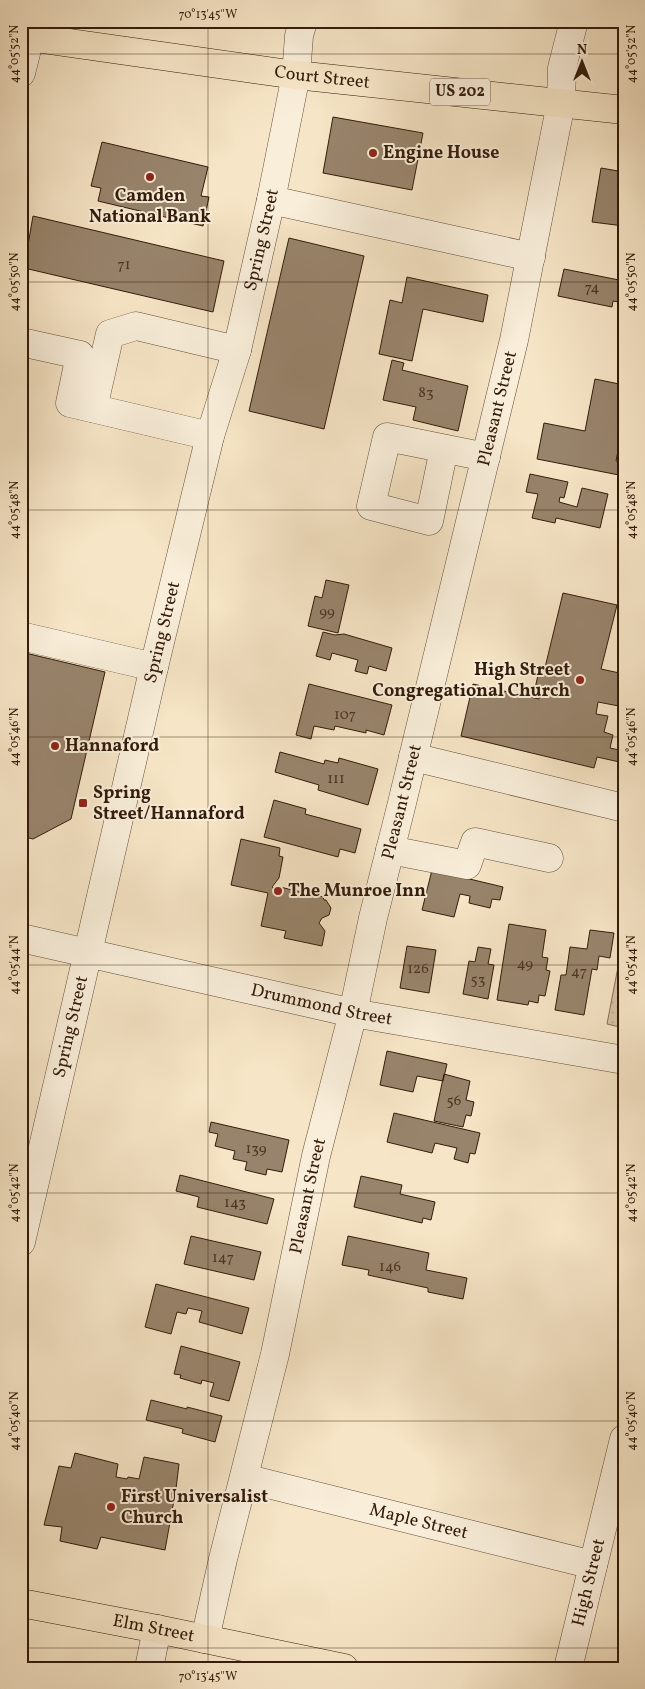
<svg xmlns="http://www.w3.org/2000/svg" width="645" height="1689" font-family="Vollkorn,serif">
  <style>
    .park { fill: url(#park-dots); stroke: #846f58 }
    .building { fill: #98846c; stroke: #331b0a }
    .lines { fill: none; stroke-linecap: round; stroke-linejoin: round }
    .minor-casing { stroke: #644e39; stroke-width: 29 }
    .major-casing { stroke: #331b0a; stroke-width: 29 }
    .highway-casing { stroke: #331b0a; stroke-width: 29 }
    .minor { stroke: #f9eeda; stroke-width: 28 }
    .major { stroke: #f6e5c6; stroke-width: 28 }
    .highway { stroke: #f6e5c6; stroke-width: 28 }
    .ticks { fill: none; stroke: #331b0a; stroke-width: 1; stroke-opacity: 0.45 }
    .poi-dot { fill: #8f2418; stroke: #f9eeda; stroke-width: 2 }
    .labels { text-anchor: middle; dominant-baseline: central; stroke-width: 4; stroke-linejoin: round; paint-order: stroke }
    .number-label { font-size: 15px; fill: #4c3522 }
    .shield { fill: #f9eeda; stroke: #6e5a48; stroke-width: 1 }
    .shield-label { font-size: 16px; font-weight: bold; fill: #331b0a }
    .street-label { font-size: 18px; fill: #331b0a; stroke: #f9eeda }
    .poi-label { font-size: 18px; font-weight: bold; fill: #331b0a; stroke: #f9eeda; text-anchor: start }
    .neatline { fill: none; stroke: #331b0a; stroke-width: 2 }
    .ticks-label { font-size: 12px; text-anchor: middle; fill: #331b0a }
  </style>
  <defs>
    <pattern id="park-dots" width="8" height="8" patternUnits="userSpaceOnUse" patternTransform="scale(1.25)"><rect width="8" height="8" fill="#d5c3a6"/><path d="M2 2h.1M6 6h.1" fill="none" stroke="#b7a78e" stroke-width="1.8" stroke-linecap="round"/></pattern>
  </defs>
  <rect width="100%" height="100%" fill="#f6e5c6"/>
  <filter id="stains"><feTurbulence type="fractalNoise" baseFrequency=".004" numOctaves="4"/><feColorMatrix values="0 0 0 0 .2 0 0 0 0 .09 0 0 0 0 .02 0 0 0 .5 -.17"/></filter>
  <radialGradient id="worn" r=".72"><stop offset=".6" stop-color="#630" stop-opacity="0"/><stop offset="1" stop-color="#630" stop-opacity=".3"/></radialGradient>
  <path class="park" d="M623,941h1v87l-17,-4z"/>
  <path class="building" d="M333,117l90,16 -11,57 -89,-17z
    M102,142l106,25 -7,29 8,1 -6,29 -105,-25 3,-13 -10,-2z
    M601,168l23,4v54l-32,-4z
    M33,216l191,45 -11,51 -189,-44z
    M289,238l75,18 -40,173 -75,-18z
    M564,269l60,12v22l-11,-2 -1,6 -54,-11z
    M407,277l81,18 -5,27 -60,-13 -11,52 -33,-7 11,-54 12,3z
    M392,360l12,3 -2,7 66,16 -10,45 -45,-11 3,-13 -33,-7z
    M595,379l29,6v67l-6,-1 -2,10 6,1 -3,13 -82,-16 7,-36 41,8z
    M530,474l38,8 -4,16 -4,-1 -1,5 18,5 5,-19 26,6 -8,34 -44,-10 -1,5 -23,-5 6,-24 -12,-2z
    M326,580l23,5 -11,48 -30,-7 7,-30 7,2z
    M563,593l54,12 -16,64 23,5v33l-26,-5 -2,12 12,2 -4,16 9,3 -3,13 14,3v12l-27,-6 -3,11 -133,-32 12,-52 66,15 1,-5 -6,-1 4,-18 5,1z
    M323,632l12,3 9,-1 48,14 -6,23 -17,-5 -2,8 -12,-3 3,-11 -26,-7 -2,7 -14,-4z
    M21,652l84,20 -34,147 -38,20 -12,-3z
    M309,684l83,21 -8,30 -18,-5v3l-31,-7 -1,4 -20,-4 -3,13 -15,-4z
    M280,752l44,12 1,-4 13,3 1,-5 39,11 -10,36 -50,-15 1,-5 -44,-13z
    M274,800l32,9 -1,5 56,15 -6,24 -15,-4 -2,8 -74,-20z
    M241,839l39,9 -1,8 4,1 -4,21 -7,9 6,2 2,-2 43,10 1,3h2l5,8 -2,7 -7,3 -3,5 6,8 -3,15 -38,-8 2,-7 -25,-5 7,-33 -37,-8z
    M432,870l71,17 -3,13 -8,-1 -2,9 -21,-5 1,-7 -10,-2 -6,23 -32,-7z
    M509,924l37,6 -4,27 6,1 -2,12 4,1 -5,25 -6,-1 -1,8 -9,-2 -1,4 -31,-5z
    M590,930l24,3 -4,25 -11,-2 -2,14 -5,-1 -8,46 -29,-5 6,-35h5l4,-28 17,2z
    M407,946l29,4 -7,43 -29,-5z
    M478,947l13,2 -3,15 6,1 -6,34 -25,-5 6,-33 6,1z
    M21,1021l7,1 -7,30z
    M387,1051l60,13 -4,17 -26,-5 -4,16 -33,-7z
    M444,1074l26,7 -4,19 8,2 -3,14 -5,-1 -3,12 -29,-6z
    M394,1113l86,20 -5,21 -5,-1 -2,10 -14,-4 3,-11 -22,-5 -3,10 -45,-11z
    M211,1122l78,18 -7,32 -15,-3 -1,6 -21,-5 2,-8 -14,-3 2,-8 -20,-5 3,-12 -9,-2z
    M180,1175l94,24 -7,25 -70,-17 2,-10 -23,-6z
    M361,1176l41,9 -2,9 35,8 -4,18 -8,-2 -1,5 -68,-16z
    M191,1236l70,16 -7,28 -70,-16z
    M348,1236l81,17 -3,17 41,8 -4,21 -35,-7v-4l-60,-13 1,-5 -27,-5z
    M156,1284l93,24 -7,26 -43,-12 3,-11 -14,-3 -2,6 -9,-2 -6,22 -26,-7z
    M181,1346l59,16 -11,39 -19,-5 4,-13 -12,-3 -1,4 -21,-6 1,-3 -7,-1z
    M151,1400l36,9v-2l35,9 -7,26 -33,-9 1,-4 -37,-9z
    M75,1453l43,11 -2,13 11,2 1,-2 11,2 5,-22 35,7 -3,25 -11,61 -64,-13 -4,12 -37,-8 2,-14 -18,-2 15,-59 12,2z"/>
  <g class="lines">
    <g class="minor-casing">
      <g id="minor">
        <path d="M21,73l9,-36"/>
        <path d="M271,200l260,57"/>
        <path d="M21,342l59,13 -10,48 140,33"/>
        <path d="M93,408l17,-74 26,-8 101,24"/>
        <path d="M444,449l-15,72 -58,-15 16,-69 99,20"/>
        <path d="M21,636l133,31"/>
        <path d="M413,757l211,51"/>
        <path d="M390,850l77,15 8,-23 74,16"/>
        <path id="s1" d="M21,938l332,75 271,47"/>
        <path id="s2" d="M21,1242l133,-575 56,-231 27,-86 34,-150 25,-125 3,-39 4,-15"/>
        <path id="s3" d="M244,1478l349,87"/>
        <path id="s4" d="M205,1639l18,-80 52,-205 41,-198 37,-143 20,-95 28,-111 113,-467 47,-237 1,-35 12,-47"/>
        <path d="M149,1668l8,-39"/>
        <path id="s5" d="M568,1668l56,-229"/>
      </g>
    </g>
    <g class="major-casing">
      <g id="major">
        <path id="s6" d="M21,1603l136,26 187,39"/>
      </g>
    </g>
    <g class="highway-casing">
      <g id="highway">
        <path id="s7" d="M21,36l275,39 328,35"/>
      </g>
    </g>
    <use href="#minor" class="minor"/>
    <use href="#major" class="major"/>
    <use href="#highway" class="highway"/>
  </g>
  <path class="ticks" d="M208,21v1647M618,21v1647M21,54h603M21,282h603M21,510h603M21,737h603M21,965h603M21,1193h603M21,1421h603M21,1648h603"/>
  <g class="poi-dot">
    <circle cx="373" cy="153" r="5"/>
    <circle cx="150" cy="177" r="5"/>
    <circle cx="580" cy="680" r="5"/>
    <circle cx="55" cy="746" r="5"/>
    <rect x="78" y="798" width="10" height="10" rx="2.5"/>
    <circle cx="278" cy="891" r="5"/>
    <circle cx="111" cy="1507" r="5"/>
  </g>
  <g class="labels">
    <g class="number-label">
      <text x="124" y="265">71</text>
      <text x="592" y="288">74</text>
      <text x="426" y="393">83</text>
      <text x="327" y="612">99</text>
      <text x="345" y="715">107</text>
      <text x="336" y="779">111</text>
      <text x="525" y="964">49</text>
      <text x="418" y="969">126</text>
      <text x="579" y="972">47</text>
      <text x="478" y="980">53</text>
      <text x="454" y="1101">56</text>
      <text x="256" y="1149">139</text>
      <text x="235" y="1203">143</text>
      <text x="223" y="1258">147</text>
      <text x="390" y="1267">146</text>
    </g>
    <rect class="shield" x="430" y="78.5" width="60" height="27" rx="4"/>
    <g class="shield-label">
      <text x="460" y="92">US 202</text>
    </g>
    <g class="street-label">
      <text stroke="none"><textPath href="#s7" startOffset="304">Court Street</textPath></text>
      <text stroke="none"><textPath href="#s2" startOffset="1031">Spring Street</textPath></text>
      <text stroke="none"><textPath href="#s4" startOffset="1265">Pleasant Street</textPath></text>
      <text stroke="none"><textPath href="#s2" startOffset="626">Spring Street</textPath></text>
      <text stroke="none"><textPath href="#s4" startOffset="860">Pleasant Street</textPath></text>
      <text stroke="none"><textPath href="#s1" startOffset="308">Drummond Street</textPath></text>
      <text stroke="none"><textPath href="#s2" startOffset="221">Spring Street</textPath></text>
      <text stroke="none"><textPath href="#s4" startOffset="455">Pleasant Street</textPath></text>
      <text stroke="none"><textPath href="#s3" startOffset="180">Maple Street</textPath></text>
      <text stroke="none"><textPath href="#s5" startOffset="88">High Street</textPath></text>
      <text stroke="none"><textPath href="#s6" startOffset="135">Elm Street</textPath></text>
    </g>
    <g class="poi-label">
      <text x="383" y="153">Engine House</text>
      <text x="150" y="196" text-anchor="middle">Camden<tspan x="150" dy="21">National Bank</tspan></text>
      <text x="570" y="670" text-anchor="end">High Street<tspan x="570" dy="21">Congregational Church</tspan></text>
      <text x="65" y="746">Hannaford</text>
      <text x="93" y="793">Spring<tspan x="93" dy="21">Street/Hannaford</tspan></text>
      <text x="288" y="891">The Munroe Inn</text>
      <text x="121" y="1497">First Universalist<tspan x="121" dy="21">Church</tspan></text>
    </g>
  </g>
  <rect width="645" height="1689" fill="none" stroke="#f6e5c6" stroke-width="55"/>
  <g transform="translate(582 62)" stroke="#f9eeda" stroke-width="4" paint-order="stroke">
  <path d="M0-4L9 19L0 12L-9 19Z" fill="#331b0a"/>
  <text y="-8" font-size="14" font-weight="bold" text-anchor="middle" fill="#331b0a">N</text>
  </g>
  <rect x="28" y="28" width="590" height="1634" class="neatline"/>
  <g class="ticks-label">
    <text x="208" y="18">70°13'45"W</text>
    <text transform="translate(14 54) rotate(-90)" y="4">44°05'52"N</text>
    <text transform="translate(631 54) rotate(-90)" y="4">44°05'52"N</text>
    <text transform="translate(14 282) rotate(-90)" y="4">44°05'50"N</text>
    <text transform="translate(631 282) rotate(-90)" y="4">44°05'50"N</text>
    <text transform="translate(14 510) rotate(-90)" y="4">44°05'48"N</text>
    <text transform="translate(631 510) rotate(-90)" y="4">44°05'48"N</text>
    <text transform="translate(14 737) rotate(-90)" y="4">44°05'46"N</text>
    <text transform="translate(631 737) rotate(-90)" y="4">44°05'46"N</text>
    <text transform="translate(14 965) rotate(-90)" y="4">44°05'44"N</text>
    <text transform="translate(631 965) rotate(-90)" y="4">44°05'44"N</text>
    <text transform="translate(14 1193) rotate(-90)" y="4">44°05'42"N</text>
    <text transform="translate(631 1193) rotate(-90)" y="4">44°05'42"N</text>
    <text transform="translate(14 1421) rotate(-90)" y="4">44°05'40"N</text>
    <text transform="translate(631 1421) rotate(-90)" y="4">44°05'40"N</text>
    <text x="208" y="1680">70°13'45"W</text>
  </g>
  <rect width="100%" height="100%" filter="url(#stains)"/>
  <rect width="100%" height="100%" fill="url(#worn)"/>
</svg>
